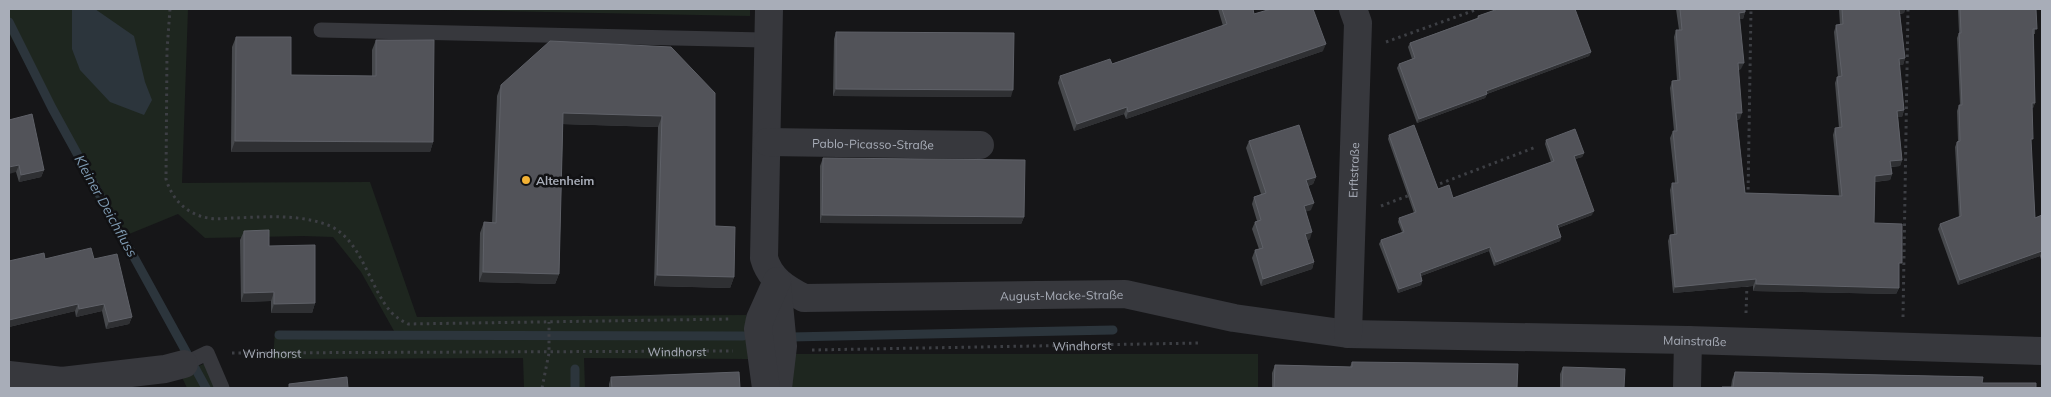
<svg xmlns="http://www.w3.org/2000/svg" width="2051" height="397" font-family="Mulish,sans-serif">
  <style>
    .green { fill: #1e261f }
    .water { fill: #2c353c }
    .lines { fill: none; stroke-linecap: round; stroke-linejoin: round }
    .stream { stroke: #2c353c; stroke-width: 9 }
    .path { stroke: #3d3f44; stroke-width: 3; stroke-dasharray: 2.5 4; stroke-linecap: butt }
    .service { stroke: #37383d; stroke-width: 15 }
    .minor { stroke: #37383d; stroke-width: 28 }
    .wall { fill: #47494d }
    .shaded-wall { fill: #2f3033 }
    .building { fill: #525359; stroke: #5f6168 }
    .poi-dot { fill: #f2b134; stroke: #111113; stroke-width: 2 }
    .labels { text-anchor: middle; dominant-baseline: central; stroke-width: 5; stroke-linejoin: round; paint-order: stroke }
    .street-label { font-size: 12px; fill: #a8adb8; stroke: #111113 }
    .poi-label { font-size: 12px; font-weight: bold; fill: #a8adb8; stroke: #111113; text-anchor: start }
    .water-label { font-size: 14px; font-style: italic; fill: #7f9bb3; stroke: #111113 }
  </style>
  <rect width="100%" height="100%" fill="#161618"/>
  <path class="green" d="M9,9h179l-6,174 188,-1 47,135 329,-2 2,44 -164,-1 1,30h-61l-1,-30 -250,1 2,-28h119l-33,-59 -28,-35 -30,-1 -98,2 -27,-24 -61,25 -108,-206z
    M390,9h360v7z
    M793,354h465v34h-468z
    M209,362l17,26h-39l-7,-15z"/>
  <path class="water" d="M72,9h23l39,27 11,46 7,18 -8,15 -34,-13 -30,-32 -8,-21z"/>
  <g class="lines">
    <path class="stream" d="M9,22l43,86 154,280
      M279,335l464,1
      M791,337l322,-7
      M575,388v-19"/>
    <g class="path">
      <path d="M170,9l-3,41 -1,129c6,20 20,35 42,39 8,2 18,0 26,0 30,-1 62,-4 91,6 37,12 44,65 67,89 5,5 10,8 16,11l322,-5"/>
      <path d="M1386,42l92,-33"/>
      <path d="M1434,186l102,-39"/>
      <path d="M1748,196l3,-187"/>
      <path d="M1381,206l29,-11"/>
      <path d="M1746,313l1,-29"/>
      <path d="M1903,317l5,-308"/>
      <path id="s1" d="M812,350l388,-7"/>
      <path id="s2" d="M232,353l501,-2"/>
      <path d="M542,388l7,-35v-31"/>
    </g>
    <path class="service" d="M321,30l448,10
      M184,364l23,-11 15,35"/>
    <g class="minor">
      <path id="s3" d="M769,9l-5,249c6,21 21,30 40,40l321,-4 109,24 114,16 340,6 354,11"/>
      <path id="s4" d="M767,142l213,3"/>
      <path d="M777,283l6,63 -5,42"/>
      <path id="s5" d="M1348,334l10,-311 -5,-14"/>
      <path d="M9,375l53,6 103,-12 19,-5"/>
      <path d="M766,388l-8,-59 2,-10 17,-38"/>
      <path d="M1687,388l1,-48"/>
    </g>
  </g>
  <path class="wall" d="M1218,9h35l1,5 69,37 -197,68 -2,-5 -50,17 -16,-48 2,-7 52,-12 111,-38z
    M1676,9h69v3l-2,7h-3l1,50 -3,1 2,49 -3,1 8,73 94,3 -6,-61 2,-7h4l-4,-45 2,-6h1l-4,-45 2,-7h4l-1,-16h66l-1,4 -4,1 5,44 -2,7h-4l5,45 -2,7h-4l4,43 -2,6 -9,1 1,7 -2,6 -15,2 -1,41 25,47v18l-3,6 -143,-3v-5l-80,7 -5,-52 2,-6h4l-4,-45 2,-7h3l-5,-45 3,-7h1l-4,-43 2,-7 5,-1 -3,-43 2,-7h3z
    M1958,9h78l-1,25h-1l1,69 -2,5h-1l-1,36 4,74 7,-3v48l-2,-7 -82,29 -20,-56 2,-5 19,-7 -4,-70 2,-5 1,-1 -1,-30 2,-6h1l-3,-67 2,-5z
    M1478,16l113,36 -2,4 -102,38 -2,4 -68,25 -20,-55 2,-4 13,-5 -4,-12 2,-4 67,-25z
    M836,32l175,65 -178,-1 1,-57z
    M236,37l55,38 81,1v-26l4,-10 57,102 -3,10h-199l1,-105z
    M671,47l44,179 19,51 -4,11 -76,-2 4,-159 -95,-3 -4,150 -4,10 -76,-2 1,-49 4,-11 8,1 5,-127 4,-11z
    M9,120l35,50 -3,7 -22,5 -3,-10z
    M1389,135l49,54 15,9 98,-36 -6,-18 1,-4 38,13 -2,4 -7,2 17,56 -34,13 3,9 -1,4 -66,25 -5,-15 -68,25 1,5 -1,4 -23,8 -19,-49 2,-4 21,-8 -4,-10 1,-4 15,-5 -26,-74z
    M1249,141l67,36 -3,7 -5,2 3,24 -5,1 4,28 -3,1 7,22 -2,7 -51,17 -9,-28 3,-8 4,-1 -7,-20 3,-7 2,-1 -5,-17 2,-7 7,-3 -15,-46z
    M823,158l201,59 -3,7 -201,-1v-57z
    M244,231l25,15 46,57 -3,10h-41v-12l-30,1 -1,-62z
    M45,259h49l38,58 -3,7 -23,5 -4,-18 -26,6 -1,-6 -66,16v-66z
    M1352,362l165,26h-245v-15l3,-8 75,2z
    M1563,367l61,21h-64v-14z
    M1735,372l248,5 -252,10 1,-7z
    M611,377l129,11h-131v-4z"/>
  <path class="shaded-wall" d="M1899,9h6l-1,4 -7,1z
    M1745,12l-2,7h-6l2,-6z
    M1326,44l-3,7 -197,68 2,-7z
    M1591,52l-2,4 -105,39 2,-4z
    M1905,58l-2,7h-7l3,-6z
    M1738,63h6l-3,6 -6,1z
    M836,89l177,1 -2,7 -178,-1z
    M1487,94l-2,4 -68,25 2,-4z
    M2032,103h3l-2,5h-3z
    M1127,107l-3,7 -50,17 3,-7z
    M1904,110l-2,7h-8l3,-6z
    M563,113l99,3 -4,11 -99,-3z
    M1736,113h6l-2,6 -6,1z
    M235,141l198,1 -3,10h-199z
    M1584,153l-2,4 -10,3 2,-4z
    M1902,160l-2,6 -12,1 2,-6z
    M19,165l-3,7 -7,2v-7z
    M44,170l-3,7 -22,5 2,-7z
    M1892,174l-2,6 -17,2 2,-6z
    M1316,177l-3,7 -9,3 2,-7z
    M1314,203l-3,7 -9,3 2,-7z
    M1594,211l-2,4 -37,14 2,-4z
    M822,215l202,2 -3,7 -201,-1z
    M1312,232l-2,7 -7,2 2,-7z
    M1561,237l-1,4 -66,25 2,-4z
    M1490,247l-1,4 -71,26 2,-4z
    M2042,251l-2,5 -82,29 2,-5z
    M1314,262l-2,7 -51,17 2,-7z
    M483,272l76,2 -4,10 -76,-2z
    M657,275l77,2 -4,11 -76,-2z
    M1756,279l-3,7 -80,7 2,-6z
    M1422,281l-1,4 -23,8 1,-4z
    M1756,284l143,4 -3,6 -143,-3z
    M274,292l-3,9 -30,1 3,-9z
    M315,303l-3,10h-41l3,-9z
    M78,304l-3,7 -66,16v-7z
    M104,304l-2,7 -26,6 3,-8z
    M132,317l-3,7 -23,5 3,-7z"/>
  <path class="building" d="M1222,9h31l1,5 17,-5h42l13,35 -198,68 -1,-5 -50,17 -17,-48 50,-17 2,5 115,-40z
    M1498,9h77l16,43 -105,39 1,3 -68,25 -20,-55 16,-6 -5,-15 69,-25 -1,-2z
    M1680,9h65v3l-6,1 5,50h-6l4,50h-6l9,80 97,3 -7,-68 7,-1 -5,-50 5,-1 -6,-51 7,-1 -1,-15h57l6,49 -6,1 5,51 -7,1 5,49 -12,1 2,13 -17,2 -1,47 28,1v39h-3v25l-143,-4v-5l-81,8 -5,-52 7,-1 -5,-51h6l-5,-52h4l-5,-50 8,-1 -4,-50h6z
    M1960,9h76l1,20h-4l2,74h-3l1,36h-2l4,79 7,-3v38v-2l-82,29 -20,-56 21,-8 -4,-74 3,-1 -1,-36h3l-3,-72h2z
    M836,32l178,1 -1,57 -177,-1z
    M236,37h55v38l85,1v-36h58l-1,102 -198,-1z
    M550,41l121,6 44,46v133l20,1 -1,50 -77,-2 5,-159 -99,-3 -4,161 -76,-2 1,-50 12,1 5,-138z
    M32,114l12,56 -23,5 -2,-10 -10,2v-47z
    M1299,125l17,52 -10,3 8,23 -10,3 8,26 -7,2 9,28 -51,17 -8,-29 8,-2 -8,-26 6,-2 -7,-23 12,-4 -17,-52z
    M1414,125l24,64 11,-4 4,13 101,-37 -8,-21 29,-11 9,24 -10,3 20,55 -37,14 4,12 -65,25 -6,-15 -70,26 2,8 -23,8 -18,-49 23,-8 -5,-14 17,-6 -27,-77z
    M823,158l202,2 -1,57 -202,-2z
    M269,230v16l46,-1v58l-41,1v-12l-30,1v-62z
    M91,248l3,11 23,-5 15,63 -23,5 -5,-18 -25,5 -1,-5 -69,16v-59l35,-8 1,6z
    M1352,362l166,2 -1,24h-243l1,-23 77,2z
    M1563,367l62,2 -1,19h-62z
    M739,372l1,16h-128l-1,-11z
    M1735,372l248,5 -1,6h54v5h-315l1,-1h11z
    M347,377l1,11h-59v-4z"/>
  <circle class="poi-dot" cx="526" cy="180" r="5"/>
  <g class="labels">
    <g class="street-label">
      <text stroke="none"><textPath href="#s4" startOffset="106">Pablo-Picasso-Straße</textPath></text>
      <text stroke="none"><textPath href="#s5" startOffset="164">Erftstraße</textPath></text>
      <text stroke="none"><textPath href="#s3" startOffset="565">August-Macke-Straße</textPath></text>
      <text stroke="none"><textPath href="#s3" startOffset="1202">Mainstraße</textPath></text>
      <text stroke="none"><textPath href="#s1" startOffset="270">Windhorst</textPath></text>
      <text stroke="none"><textPath href="#s2" startOffset="445">Windhorst</textPath></text>
      <text stroke="none"><textPath href="#s2" startOffset="40">Windhorst</textPath></text>
    </g>
    <g class="poi-label">
      <text x="536" y="180">Altenheim</text>
    </g>
    <g class="water-label">
      <text transform="translate(106 206) rotate(61)">Kleiner Deichfluss</text>
    </g>
  </g>
  <rect width="2051" height="397" fill="none" stroke="#a8adb8" stroke-width="20"/>
</svg>
